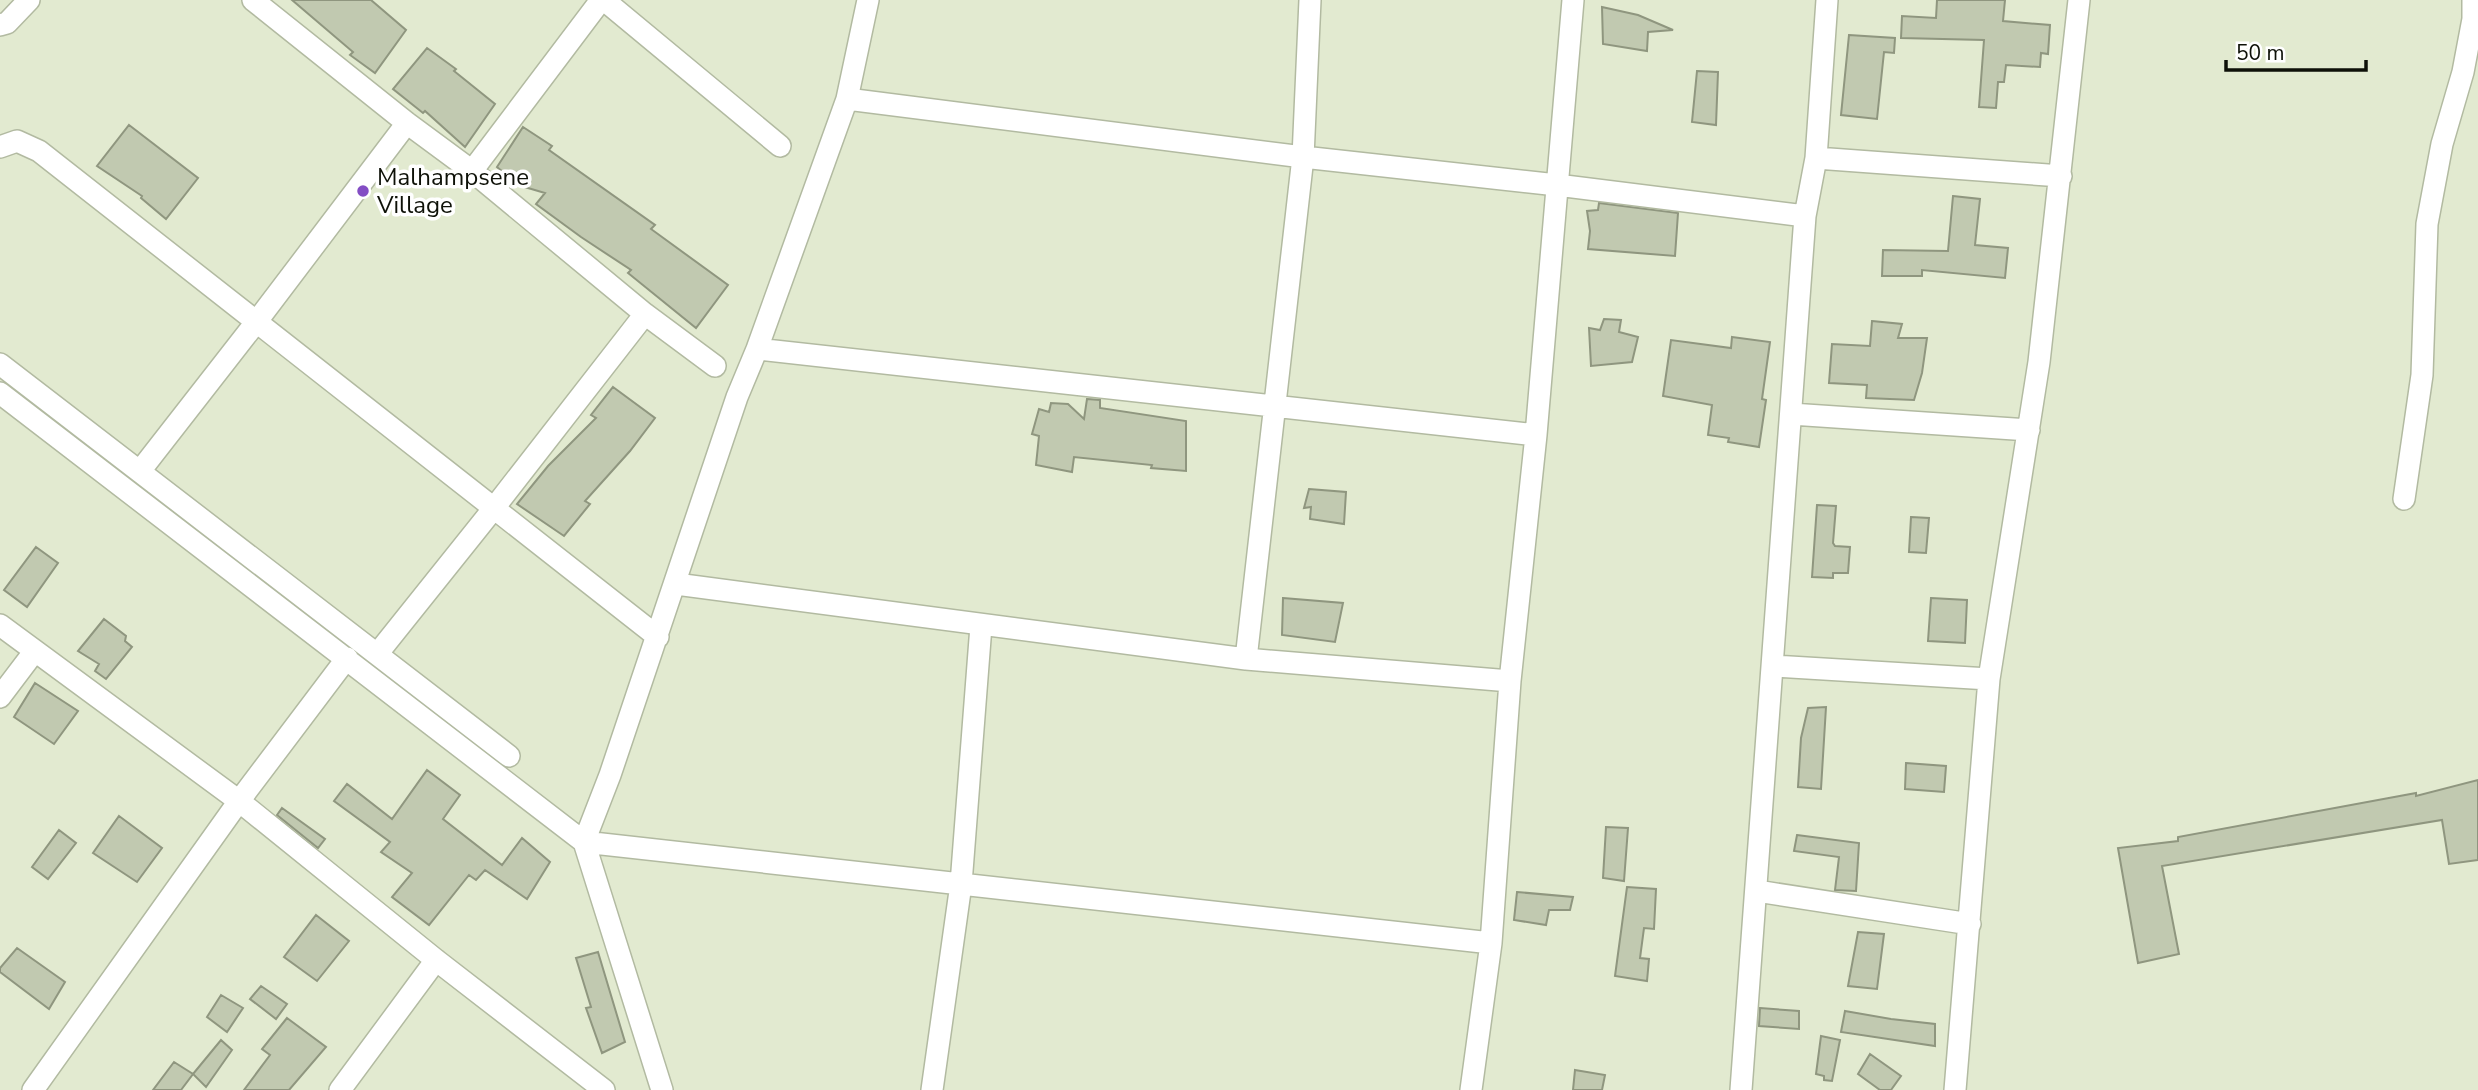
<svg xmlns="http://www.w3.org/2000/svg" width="2478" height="1090" font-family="'Nunito Sans',sans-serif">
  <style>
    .building { fill: #c1c9b0; stroke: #8f967f; stroke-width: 2 }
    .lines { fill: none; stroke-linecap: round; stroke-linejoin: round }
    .street-casing { stroke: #b2baa1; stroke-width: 24 }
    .street { stroke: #fff; stroke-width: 21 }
    .poi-dot { fill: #834dc4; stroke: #fff; stroke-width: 2.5 }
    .labels { text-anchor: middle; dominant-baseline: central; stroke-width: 7; stroke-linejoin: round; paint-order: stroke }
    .poi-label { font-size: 24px; fill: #0e1108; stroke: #fff; text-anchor: start }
  </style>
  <rect width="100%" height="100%" fill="#e2ead0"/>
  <path class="building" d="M292,0h79l35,30 -31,43 -25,-18 3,-3z
    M1937,0h68l-2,21 47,4 -2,29 -7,-1 -1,14 -34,-2 -2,17h-6l-2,26 -17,-1 5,-67 -83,-2 1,-22 34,2z
    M1602,7l36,8 35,15 -25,2 -1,19 -44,-7z
    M1849,35l46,3 -1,15 -10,-1 -7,67 -36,-4z
    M427,48l29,21 -2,2 41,33 -30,43 -40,-36 -2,2 -30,-24z
    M1697,71l21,1 -2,53 -24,-3z
    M129,125l69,53 -32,41 -25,-21 1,-2 -45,-30z
    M523,127l29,19 -3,4 106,75 -4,4 77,56 -32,43 -68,-55 3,-3 -50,-33 -45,-33 9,-11 -27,-8 -21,-18z
    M1953,196l27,3 -5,46 33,3 -3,30 -83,-8v6h-40l1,-26 65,1z
    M1599,203l79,10 -3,43 -87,-7 2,-18 -3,-20 11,-1z
    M1604,319l17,1 -2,12 19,5 -6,25 -41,4 -2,-38 11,2z
    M1872,321l30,3 -4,14h29l-5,35 -8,27 -48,-2 1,-13 -38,-2 3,-39 38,2z
    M1732,337l38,5 -8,57 4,1 -7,47 -31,-5 1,-4 -21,-3 4,-30 -49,-9 8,-56 60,8z
    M613,387l42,31 -25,33 -45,50 5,3 -26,32 -47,-32 31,-38 48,-48 -5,-3z
    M1087,399l13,1v8l86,13v50l-35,-3 1,-3 -78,-8 -2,15 -36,-7 3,-29 -7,-2 7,-25 10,3 2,-9 17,1 16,15z
    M1309,489l37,3 -2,32 -34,-5 1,-12 -7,1z
    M1817,505l19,1 -3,37 2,3 15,1 -2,26h-15v5l-21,-1z
    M1911,517l18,1 -3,35 -17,-1z
    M36,547l22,16 -31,44 -23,-17z
    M1283,598l60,5 -8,39 -53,-7z
    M1931,598l36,2 -2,43 -37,-2z
    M104,619l22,17 -1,5 7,6 -26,32 -11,-8 4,-7 -21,-13z
    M35,683l43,28 -24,33 -40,-27z
    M1826,707l-5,82 -23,-2 3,-49 7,-30z
    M1906,763l40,3 -2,26 -39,-3z
    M427,770l33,25 -17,24 59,46 20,-27 28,24 -23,37 -42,-29 -9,10 -7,-5 -40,50 -37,-28 20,-24 -31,-21 9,-10 -56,-41 13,-17 45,35z
    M2478,780v80l-29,4 -7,-44 -280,46 17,88 -41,9 -20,-115 60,-7v-4l238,-44v3z
    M282,808l43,31 -7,9 -41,-33z
    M119,816l43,32 -25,34 -44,-29z
    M1606,827l22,1 -4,53 -21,-3z
    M59,830l17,13 -28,36 -16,-12z
    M1797,835l62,8 -3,48 -21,-1 4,-33 -45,-6z
    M1627,887l29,2 -2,40 -10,-1 -4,30 9,1 -2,22 -32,-5z
    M1517,892l56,5 -3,13h-21l-3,15 -32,-5z
    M316,915l33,26 -32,40 -33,-24z
    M1858,932l26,2 -7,55 -29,-3z
    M17,948l48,34 -16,27 -49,-37v-4z
    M598,952l27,90 -23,11 -16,-45 5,-1 -15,-49z
    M261,986l26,18 -11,15 -26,-20z
    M221,995l22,13 -16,24 -20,-15z
    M1760,1008l39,3v18l-40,-3z
    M1845,1011l46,8 44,5v22l-94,-14z
    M287,1018l39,29 -37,43h-45l26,-35 -8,-6z
    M1821,1036l19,4 -8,41 -8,-1v-4l-8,-2z
    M221,1040l11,10 -26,37 -13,-13z
    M1870,1054l31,22 -10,14h-11l-22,-16z
    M174,1062l19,12 -12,16h-28z
    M1575,1070l30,5 -3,15h-29z"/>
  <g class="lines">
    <g class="street-casing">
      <path id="street" d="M253,0l154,123 65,48 173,143 70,52
        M604,0l176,146
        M0,25l7,-2 22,-23
        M847,99l456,58 254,28 248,31
        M0,147l17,-6 22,10 619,486
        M1816,158l245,18
        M472,171l129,-171
        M757,349l779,86
        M0,364l509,392
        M0,393l584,449 907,101
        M1791,414l238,16
        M140,471l117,-150 150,-198
        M2404,499l18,-124 5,-151 15,-80 21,-72 10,-53v-19
        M676,584l570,75 264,22
        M0,625l239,176 197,159 168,130
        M378,653l116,-145 151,-194
        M1246,659l57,-502 7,-157
        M1773,666l216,13
        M0,697l34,-45
        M1757,891l213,33
        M33,1090l206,-289 108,-143
        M340,1090l96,-130
        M662,1090l-78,-248 26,-67 127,-378 20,-48 90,-250 21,-99
        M932,1090l29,-206 20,-258
        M1471,1090l20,-147 19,-262 26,-246 37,-435
        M1741,1090l64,-874 11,-58 11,-158
        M1955,1090l34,-411 50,-317 40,-362"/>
    </g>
    <use href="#street" class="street"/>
  </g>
  <circle class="poi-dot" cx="363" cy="191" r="7"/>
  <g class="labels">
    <g class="poi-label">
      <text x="377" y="177">Malhampsene<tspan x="377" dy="28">Village</tspan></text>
    </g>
  </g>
  <path d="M2226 60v10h140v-10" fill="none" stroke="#0e1108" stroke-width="3.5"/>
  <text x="2236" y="60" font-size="21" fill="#0e1108" stroke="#ffffff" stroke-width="5" paint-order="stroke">50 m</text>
</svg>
